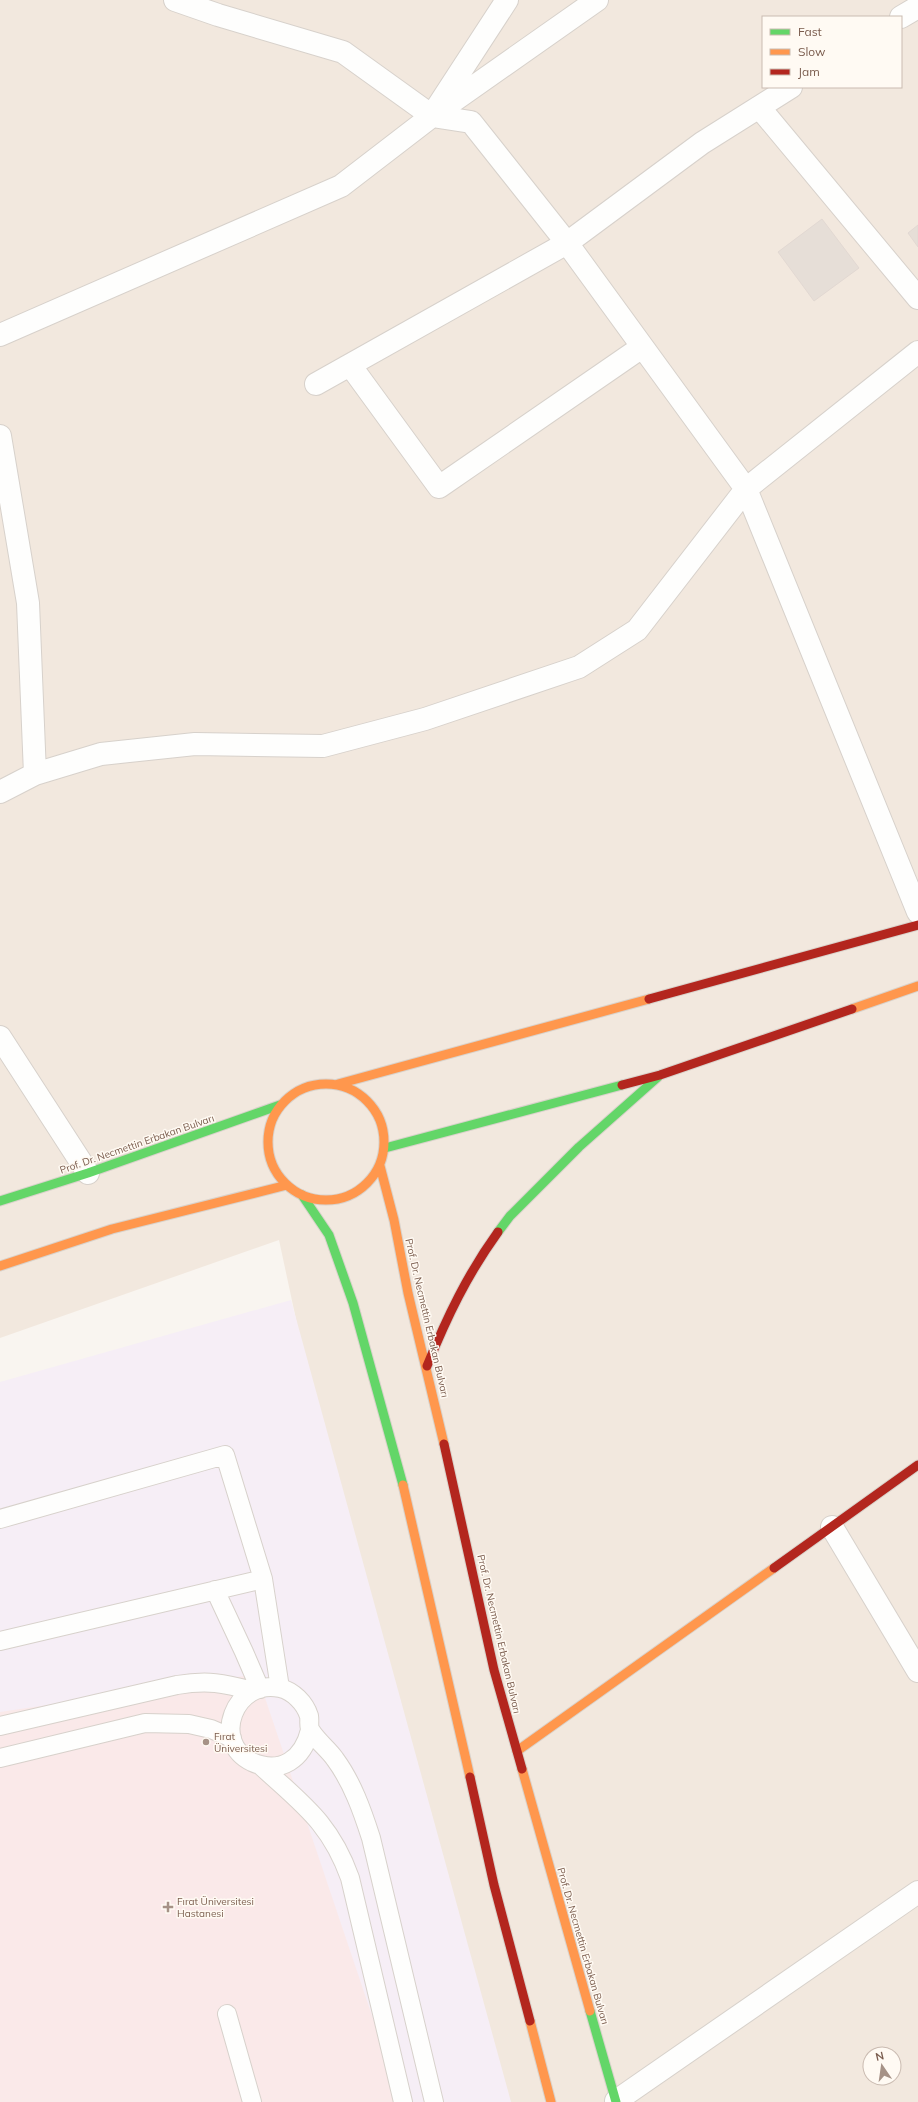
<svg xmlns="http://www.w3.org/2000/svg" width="918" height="2102" font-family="Mulish,sans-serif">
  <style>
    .residential { fill: #f2e8de; fill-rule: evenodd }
    .education { fill: #f6eef6 }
    .medical { fill: #fae9e9 }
    .building { fill: #e6ded7; stroke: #e2d8d2 }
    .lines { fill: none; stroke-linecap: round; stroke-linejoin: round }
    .lane-casing { stroke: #d7d1cb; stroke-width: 20 }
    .street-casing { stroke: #d7d1cb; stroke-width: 24 }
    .fast-casing { stroke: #d9d2cb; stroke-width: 11 }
    .slow-casing { stroke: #d9d2cb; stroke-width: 11 }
    .jam-casing { stroke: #d9d2cb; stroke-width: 11 }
    .lane { stroke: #fefefd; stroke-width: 18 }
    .street { stroke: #fefefd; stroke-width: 22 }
    .fast { stroke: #63d668; stroke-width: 9 }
    .slow { stroke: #ff974d; stroke-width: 9 }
    .jam { stroke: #b3261e; stroke-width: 9 }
    .poi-dot { fill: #a69286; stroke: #fffaf3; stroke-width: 1.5 }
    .labels { text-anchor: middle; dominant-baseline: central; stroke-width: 3; stroke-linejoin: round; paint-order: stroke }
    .street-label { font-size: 10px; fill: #7a5c4d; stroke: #fffaf3 }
    .poi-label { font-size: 10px; fill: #7a5c4d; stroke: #fffaf3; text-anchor: start }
  </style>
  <rect width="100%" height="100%" fill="#f9f5f0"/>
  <path class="residential" d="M0,0h918v2102h-454l-185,-862 -279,98zM763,17h138v70h-138zM870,2054h24v24h-24z"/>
  <path class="education" d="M291,1300l220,802h-511v-720z"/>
  <path class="medical" d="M257,1674l144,428h-401v-390z"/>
  <path class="building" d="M822,219l37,49 -45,33 -36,-49z
    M918,225v22l-10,-14z"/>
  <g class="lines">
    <g class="lane-casing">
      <path id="lane" d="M0,1519l225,-64 38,124 17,109
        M215,1590l29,62 16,37
        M0,1641l263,-62
        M0,1726l177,-41c31,-5 46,-2 76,6
        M310,1730c-7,29 -29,45 -58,32 -42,-20 -17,-84 28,-74 13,3 25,15 29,28 1,5 -1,11 2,15 6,10 17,18 24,28 17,23 27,51 36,79l63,264
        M0,1758l145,-35 44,1 22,5 21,9
        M260,1765c42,39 70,57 90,113l53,224
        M227,2014l25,88"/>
    </g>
    <g class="street-casing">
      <path id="street" d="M175,0l43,15 125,37 89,64 39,6 96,121 179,246 172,423
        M901,17l17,-10
        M438,106l69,-106
        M759,107l159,191
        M0,335l341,-149 91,-70 165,-116
        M350,365l89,122 203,-140
        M316,384l251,-141 135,-100 89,-56
        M0,436l28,167 7,171
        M0,792l35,-18 66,-20 94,-10 128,2 102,-27 154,-52 58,-37 109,-141 172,-137
        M0,1037l88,136
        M832,1527l86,144
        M616,2101l302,-209"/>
    </g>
    <g class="fast-casing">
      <path id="fast" d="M385,1148l237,-63
        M302,1195l27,40 24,68 50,182
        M0,1201l88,-28 192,-68
        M498,1232l12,-16 69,-69 79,-70
        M590,2011l26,91"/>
    </g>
    <g class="slow-casing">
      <path id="slow" d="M852,1009l66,-23
        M268 1142a58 58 0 1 1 116 0a58 58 0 1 1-116 0Z
        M338,1084l311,-85
        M380,1166l14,54 14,73 36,151
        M0,1266l112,-37 175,-44
        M403,1485l67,292
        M517,1751l257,-183
        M522,1769l68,242
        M530,2021l21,81"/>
    </g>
    <g class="jam-casing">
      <path id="jam" d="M649,999l269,-74
        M622,1085l38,-10 192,-66
        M427,1366c20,-49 40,-91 71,-134
        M444,1444l50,226 28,99
        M774,1568l144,-103
        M470,1777l24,108 36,136"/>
    </g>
    <use href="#lane" class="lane"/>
    <use href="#street" class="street"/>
    <use href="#fast" class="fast"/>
    <use href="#slow" class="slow"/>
    <use href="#jam" class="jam"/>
  </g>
  <g class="poi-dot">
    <circle cx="206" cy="1742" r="4"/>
    <path d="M166 1901h4v4h4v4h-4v4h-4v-4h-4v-4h4z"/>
  </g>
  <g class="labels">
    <g class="street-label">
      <text transform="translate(137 1144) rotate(-19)">Prof. Dr. Necmettin Erbakan Bulvarı</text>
      <text transform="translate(427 1318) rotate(77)">Prof. Dr. Necmettin Erbakan Bulvarı</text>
      <text transform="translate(499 1634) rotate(77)">Prof. Dr. Necmettin Erbakan Bulvarı</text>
      <text transform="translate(583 1946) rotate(74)">Prof. Dr. Necmettin Erbakan Bulvarı</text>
    </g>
    <g class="poi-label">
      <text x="214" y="1736">Fırat<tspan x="214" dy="12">Üniversitesi</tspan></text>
      <text x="177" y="1901">Fırat Üniversitesi<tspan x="177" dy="12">Hastanesi</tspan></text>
    </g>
  </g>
  <rect x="762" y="16" width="140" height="72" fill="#fffaf3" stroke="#cabbb1"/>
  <rect x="770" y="29" width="20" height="6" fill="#63d668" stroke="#cabbb1"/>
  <text x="798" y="36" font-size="12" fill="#7a5c4d">Fast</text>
  <rect x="770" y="49" width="20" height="6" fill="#ff974d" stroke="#cabbb1"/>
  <text x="798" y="56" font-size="12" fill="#7a5c4d">Slow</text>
  <rect x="770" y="69" width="20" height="6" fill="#b3261e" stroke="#cabbb1"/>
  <text x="798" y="76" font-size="12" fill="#7a5c4d">Jam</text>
  <g transform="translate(882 2066) rotate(347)"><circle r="19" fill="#fffaf3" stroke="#cabbb1"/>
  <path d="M0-3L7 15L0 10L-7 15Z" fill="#a69286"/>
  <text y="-6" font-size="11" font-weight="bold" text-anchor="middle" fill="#7a5c4d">N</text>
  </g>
</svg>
